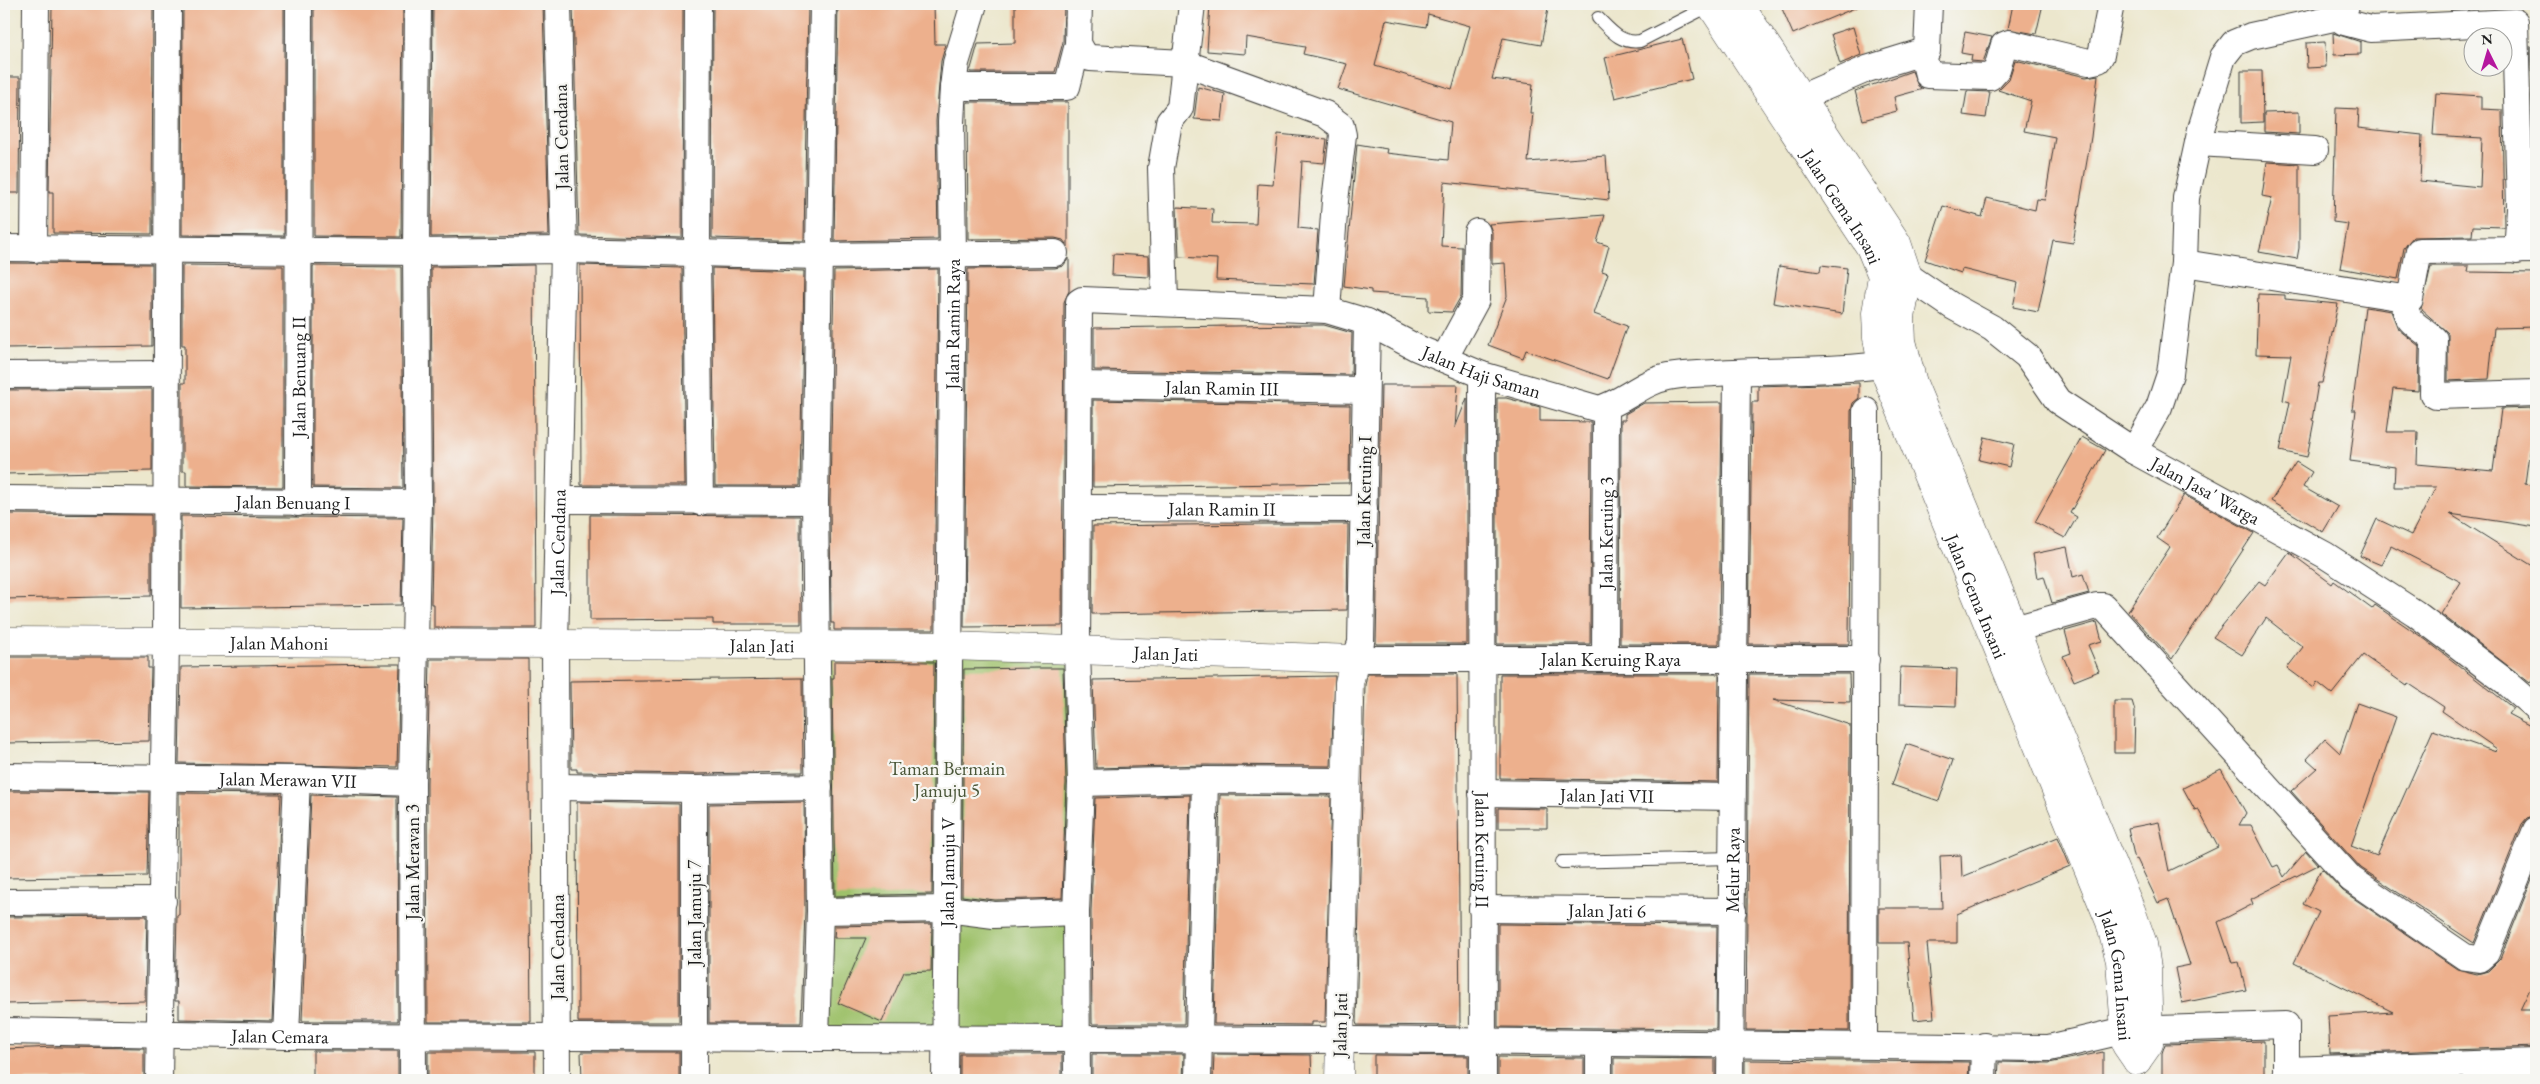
<svg xmlns="http://www.w3.org/2000/svg" width="2540" height="1084" font-family="'EB Garamond',serif">
  <style>
    .green { fill: #9ec16b; stroke: #5d6e44 }
    .building { fill: #edb08d; fill-rule: evenodd }
    .lines { fill: none; stroke-linecap: round; stroke-linejoin: round }
    .service-casing { stroke: #3b3a37; stroke-width: 14 }
    .minor-casing { stroke: #3b3a37; stroke-width: 28 }
    .tertiary-casing { stroke: #3b3a37; stroke-width: 29 }
    .service { stroke: #fff; stroke-width: 12 }
    .minor { stroke: #fff; stroke-width: 26 }
    .tertiary { stroke: #fff; stroke-width: 28 }
    .labels { text-anchor: middle; dominant-baseline: central; stroke-width: 4.5; stroke-linejoin: round; paint-order: stroke }
    .street-label { font-size: 19px; fill: #1c1c1c; stroke: #f6f6f2 }
    .park-label { font-size: 19px; fill: #4a5638; stroke: #f6f6f2 }
  </style>
  <rect width="100%" height="100%" fill="#f6f6f2"/>
  <filter id="ink" filterUnits="userSpaceOnUse"><feTurbulence type="fractalNoise" baseFrequency=".02" numOctaves="2"/><feDisplacementMap in="SourceGraphic" scale="10" xChannelSelector="R" yChannelSelector="G"/><feConvolveMatrix kernelMatrix="1 2 1 2 8 2 1 2 1" color-interpolation-filters="sRGB"/></filter>
  <filter id="wash" filterUnits="userSpaceOnUse"><feTurbulence type="fractalNoise" baseFrequency=".0096" numOctaves="4" result="noise"/><feDisplacementMap in="SourceGraphic" scale="20" xChannelSelector="R" yChannelSelector="G"/><feGaussianBlur stdDeviation="1.12" result="paint"/><feColorMatrix in="noise" values="0 0 0 0 0 0 0 0 0 0 0 0 0 0 0 0 0 1.4 0 .05"/><feComposite in="paint" operator="in"/></filter>
  <g filter="url(#wash)">
    <rect width="100%" height="100%" fill="#ece7cd"/>
    <path class="green" d="M816,646l261,3v389h-261z"/>
    <g id="blocks">
      <path class="building" d="M52,4h101l-1,230 -99,-1v-41h-4z
        M183,4h101v232l-102,-1z
        M314,4h89l-2,233 -87,-1z
        M433,4h110l6,231 -118,2z
        M573,4h110l-1,234 -103,-3z
        M713,4h95l-4,237 -92,-3z
        M838,4h96l1,40h11l-5,17 -5,60 2,118 -104,2z
        M1015,4h49l-1,38 -8,30h-85l8,-28 37,-1z
        M1210,4h339l-8,41 -38,-7 -11,41 41,5 -3,29h3l-5,49 78,-6 3,44 -165,-18 -3,64 21,1 -1,49 -9,16 -24,-1v-14l-57,-4v-3l-27,-4 13,-142 30,5 -1,4 62,7 3,-38 -113,-33 9,-25 -44,-10 2,-7 -59,-10 -1,17 -38,-3zM1428,14l42,12 -18,63 -77,-23 11,-46 40,7z
        M1780,4h84l-71,30z
        M2013,4h30l-7,30 -28,-5z
        M1853,27l8,28 -21,9 -9,-30z
        M1965,32l27,5 -9,25 -12,-1 1,-6 -11,-2z
        M2333,33l28,9v12l-27,1z
        M1682,39l10,40 -77,19 -10,-40z
        M2325,42l1,25 -19,1 -1,-25z
        M2531,46l5,1v25h-5z
        M2015,60l71,17 12,-2 -7,62 -18,106 -20,-3 -15,72 -25,-5 5,-24 -56,-14 -1,4 -36,-13 18,-54 39,11 5,-19 48,12 2,-11 8,1 10,-63 -31,-6 7,-30 -33,-11 11,-11z
        M1912,71l6,15 5,3 -29,8 3,14 -34,9 -8,-29z
        M2241,71h21l1,51 -22,1z
        M4,77h16l-1,116h-15z
        M1198,87l27,7 -3,27 -28,-2z
        M1967,91l23,1 -4,26 -23,-3z
        M2436,93l45,3v13l21,1 2,117 -31,-1 -1,10 -59,1 -9,11 -6,31 -58,-11 8,-44 -15,-2 3,-114 23,1 -1,19 64,7 -2,46 60,6 2,-49 -49,-3z
        M967,102h101v145l-5,-7 -8,-2 -87,1z
        M2532,111l4,1v116h-2z
        M2299,112v22l-35,-2v-19z
        M1278,134l49,5 -3,24 -22,-2 -4,67 20,2 -4,54 -98,-4 1,-21 -38,-2 -2,-50 36,2 -1,14 44,1 2,-40 15,1z
        M2267,162l32,2v84l-2,11 -38,-7 13,-54 -10,-2z
        M1605,215l-8,27 12,4 -7,25 6,2 -14,41 33,12 -19,53 -82,-29 -3,8 -35,-13 19,-49 -2,-33 -13,1v-32l-3,-8z
        M1113,254l36,2v21l-37,-2z
        M1069,258v33l-5,11 -2,324 -98,1 4,-358 87,-1 8,-2z
        M4,263l148,1v82l-148,2z
        M182,265l101,1v221l-97,-1v-15h-4v-88h3v-38h-3z
        M534,265l2,363h-102v-24h-3l2,-101 -2,-236z
        M580,265l102,3 3,217h-104z
        M1821,265l26,3 -5,46 -69,-11 6,-37 41,6z
        M313,266l88,1 2,221 -90,-1z
        M2431,266h38l-1,6 68,1v54l-42,1 -5,51 -41,2v-48l-27,-24z
        M712,268l92,3 -4,215h-85z
        M938,269l-4,361h-100v-7h-3l-1,-122 4,-230z
        M2258,294l27,1v4l53,5 -16,79h-4l-6,37 2,1 -7,36 -27,-6 10,-49 -7,-2 8,-45 -35,-1z
        M2365,307l26,4 7,18 21,17 -1,45 -25,-2 -6,43h31l-1,32 76,7 8,-62 34,-1 -10,76 11,2v41l-86,-13 86,54v108l-6,7 -89,-69 20,-32 -70,-36 -10,19 -21,-9 17,-37 34,16 25,-48h-42l1,-20 -45,-6 6,-51h-4z
        M1303,325h21l28,8 -1,42 -257,-5v-42z
        M1859,383v15l-6,5 -2,8 -2,233h-100l3,-242h6v-16z
        M1381,385h77l-3,43 12,-30v246h-91z
        M152,389v82l-148,3v-84z
        M1497,398h9l34,9v14l51,1 -1,222h-93z
        M1093,400l257,5 -1,78 -256,4z
        M1722,402l-3,242h-99l1,-224h4v-6l19,-11z
        M1985,437l29,7 -5,23 -30,-7z
        M2082,437l23,13 -35,63 7,4 -12,21 -30,-16z
        M2296,462l16,10 -9,15 35,20 -15,25 -52,-31z
        M2184,495l70,38 -82,126 -44,-48 42,-64 -13,-9z
        M4,514l147,1v81l-147,3z
        M590,515l210,1 1,108h-88v-5l-123,1z
        M181,516l222,2 -2,87 -220,3z
        M1265,524h83l-1,86 -255,4 1,-88z
        M2067,547l6,30 10,-3 6,19 -37,10 -8,-27 -7,2 -4,-24z
        M2289,552l43,32 2,-3 38,28 3,-4 51,35 87,68 -5,6 28,15v86l-9,3 -5,6 -48,119 -113,-75 -70,-77 26,-23 -10,-9 18,-20 15,14 17,-50 39,14 -45,129 26,10 56,-126 63,22 1,-3 -55,-38 2,-4 -36,-24 -1,3 -44,-31 -31,39 -15,-12 -3,6 -27,-20 16,-21 -37,-29 -24,37 -29,-18 46,-56 6,4z
        M2097,622l5,19 -14,4 11,26 -25,10 -11,-25 8,-3 -6,-22z
        M4,657h144v11h3l-2,73 -145,2z
        M430,659h98l3,363h-103l-1,-239z
        M834,661l100,1 -2,232 -97,2 -3,-218h2z
        M385,664h15l-3,103 -218,-4 2,-96z
        M1900,667l57,2 -1,37 -57,-2z
        M1038,668h25l3,115 -4,115 -67,2 -33,-4 2,-227z
        M1367,674h90l3,352 -103,-1 -1,-3 9,-337z
        M1500,674h219l-1,108 -218,-4z
        M1749,674h100l1,28 -77,-2 77,25 -1,306 -103,-1z
        M1335,676l-4,90 -126,-1 -109,3 -3,-88z
        M799,678h3l1,94 -109,2 -117,-2v-3h-6l-1,-88z
        M2114,701h18l3,10 -1,42h-20z
        M1906,744l47,16 -14,41 -47,-16z
        M2221,769l25,44 -7,12h12l22,42 5,-2 6,12 22,-26 12,14 -67,34 2,5 -35,18 14,41 7,-1 7,28 -64,13 -7,-35 15,-3 -22,-66 -10,4 -21,-44 -2,1 -7,-32 31,-6 10,49 49,-24 -20,-38 -3,1 -12,-22z
        M4,791l145,1 -2,84 -143,2z
        M179,793l102,1 -9,227 -93,-2v-18h-4l2,-86h2z
        M311,795l86,2 1,224h-96z
        M1190,795l-6,229h-92l-1,-112 4,-114z
        M1220,795l111,1 -6,226h-14v3l-97,-1z
        M577,802l102,2v218h-101z
        M804,802l1,109 -4,112h-92v-219z
        M1498,808l49,1v19h-49z
        M2058,837l12,29 -113,48v29h-30l7,75 -20,2 -7,-77h-28v-35h63l-2,-52 21,-1 1,22z
        M2322,869l21,22 114,78 20,5 11,-3 12,-12 36,-90v107l-16,34h16v37l-206,7 -2,-38 65,-4 -99,-49 25,-51 -16,-8z
        M147,916l-2,85 -141,3v-87z
        M932,924l-1,47 -27,1 -22,50 -44,-19 28,-65h-32l1,-12z
        M1498,924l219,2 -1,103 -218,-2z
        M2264,1041v39h-102v-27l3,-9z
        M57,1047l87,1v32h-140v-31z
        M313,1051h85v29h-85z
        M428,1052h107v28h-107z
        M581,1052h98v28h-97z
        M2103,1052v28h-105l1,-18 50,1z
        M960,1054h102v26h-102z
        M1092,1054h92l-1,26h-91z
        M1214,1054l97,1 1,25h-99z
        M1374,1055l94,1v24h-94z
        M1498,1057l86,1v22h-86z
        M1614,1058l101,1v21h-101z
        M1745,1060l224,2 -1,18h-223z
        M2536,1077v3h-101z"/>
    </g>
  </g>
  <g filter="url(#ink)">
    <use href="#blocks" fill-opacity="0" stroke="#3b3a37" stroke-width="1"/>
    <g class="lines">
      <g class="service-casing">
        <path id="service" d="M1598,18c13,13 23,26 42,23l71,-36
          M1562,862l171,-4"/>
      </g>
      <g class="minor-casing">
        <g id="minor">
          <path d="M698,4l-1,251 3,247"/>
          <path d="M2338,17l6,5 27,7 144,-7 5,186 -3,43"/>
          <path d="M1078,44l6,10 6,4 94,5 141,51 16,12 2,9 -8,66 -8,109"/>
          <path d="M1923,55l5,20 62,2 7,-8 7,-24 5,-2 80,19 9,-2 3,-5 10,-51"/>
          <path d="M1923,55l4,-4 2,-47"/>
          <path d="M953,87h114l11,-43 1,-40"/>
          <path d="M1800,98l67,-29 52,-16 4,2"/>
          <path d="M2198,143l117,7"/>
          <path d="M4,248l412,4 148,-2 255,6 236,-3"/>
          <path d="M34,249l2,-245"/>
          <path d="M2184,263l226,36 9,-48 117,-1"/>
          <path id="s1" d="M1887,276h21l44,30 40,22 35,28 31,45 76,50 191,104 90,58 91,69 30,26"/>
          <path d="M2404,299c2,26 12,24 30,40l-1,55 3,2 100,-3"/>
          <path d="M1165,303l-4,-135 8,-46 11,-14 12,-104"/>
          <path id="s2" d="M1367,322l-6,321 -6,16h511"/>
          <path d="M1444,359l32,-59 1,-68"/>
          <path d="M4,375l162,-1"/>
          <path id="s3" d="M1482,375l1,705"/>
          <path id="s4" d="M1080,385l285,5"/>
          <path d="M2134,451l25,-44 11,-33 14,-111 2,-65 15,-69 22,-72 11,-14 17,-7 87,-19 9,-13"/>
          <path id="s5" d="M4,499l414,4"/>
          <path d="M559,500l256,1"/>
          <path id="s6" d="M298,503l1,-499"/>
          <path id="s7" d="M1080,508l284,1"/>
          <path d="M2014,629l83,-23h6l248,273 114,78 14,2 7,-6 50,-123"/>
          <path id="s8" d="M1605,659l1,-252"/>
          <path id="s9" d="M4,776l293,3 115,4"/>
          <path d="M1081,783l124,-3 142,1"/>
          <path d="M556,787l138,2 125,-2"/>
          <path id="s10" d="M1482,793l250,4"/>
          <path d="M4,902l159,-1"/>
          <path id="s11" d="M1482,909l251,2"/>
          <path d="M820,911l127,-2 47,6 82,-3"/>
          <path id="s12" d="M4,1031l282,5 1067,4 696,8 77,-18 160,-5v55"/>
          <path d="M286,1036l11,-257"/>
          <path d="M816,1038l4,-127 -5,-410 8,-497"/>
          <path d="M1599,1044v36"/>
          <path d="M1864,1044l2,-633"/>
          <path d="M2286,1070l250,-8"/>
          <path d="M159,1080l7,-439 2,-637"/>
          <path d="M413,1080l-1,-297 6,-280 -2,-251 2,-248"/>
          <path id="s13" d="M557,1080l-2,-435 9,-395 -6,-246"/>
          <path d="M694,1080v-291"/>
          <path id="s14" d="M945,1080l8,-827 -2,-131 2,-35 3,-24 18,-59"/>
          <path id="s15" d="M1077,1080l-1,-168 5,-129 -4,-134 2,-347 3,-2 245,10 40,12 50,26 65,27 117,34c25,-7 43,-27 69,-32 15,-3 31,-3 46,-4 56,-4 112,-1 168,-8"/>
          <path d="M1198,1080l7,-300"/>
          <path id="s16" d="M1730,1080l7,-708"/>
          <path d="M1983,1080l1,-34"/>
        </g>
      </g>
      <g class="tertiary-casing">
        <g id="tertiary">
          <path id="s17" d="M1710,4l160,243 12,29 -6,37 1,25 5,27 228,557 10,39 6,84 11,16"/>
          <path d="M1739,4l158,239 11,33 -7,42 1,23 11,42 218,527 12,34 4,24 2,76 -12,17"/>
          <path id="s18" d="M4,641l945,5 406,13 -6,24 -10,397"/>
        </g>
      </g>
      <use href="#service" class="service"/>
      <use href="#minor" class="minor"/>
      <use href="#tertiary" class="tertiary"/>
    </g>
  </g>
  <g class="labels">
    <g class="street-label">
      <text transform="translate(561 137) rotate(-91)">Jalan Cendana</text>
      <text stroke="none"><textPath href="#s17" startOffset="242">Jalan Gema Insani</textPath></text>
      <text stroke="none"><textPath href="#s14" startOffset="756">Jalan Ramin Raya</textPath></text>
      <text stroke="none"><textPath href="#s15" startOffset="1194">Jalan Haji Saman</textPath></text>
      <text stroke="none"><textPath href="#s6" startOffset="126">Jalan Benuang II</textPath></text>
      <text stroke="none"><textPath href="#s4" startOffset="142">Jalan Ramin III</textPath></text>
      <text stroke="none"><textPath href="#s1" startOffset="392">Jalan Jasa' Warga</textPath></text>
      <text transform="translate(1364 491) rotate(-89)">Jalan Keruing I</text>
      <text stroke="none"><textPath href="#s5" startOffset="289">Jalan Benuang I</textPath></text>
      <text stroke="none"><textPath href="#s7" startOffset="142">Jalan Ramin II</textPath></text>
      <text stroke="none"><textPath href="#s8" startOffset="126">Jalan Keruing 3</textPath></text>
      <text stroke="none"><textPath href="#s13" startOffset="538">Jalan Cendana</textPath></text>
      <text stroke="none"><textPath href="#s17" startOffset="662">Jalan Gema Insani</textPath></text>
      <text stroke="none"><textPath href="#s18" startOffset="275">Jalan Mahoni</textPath></text>
      <text stroke="none"><textPath href="#s18" startOffset="758">Jalan Jati</textPath></text>
      <text stroke="none"><textPath href="#s18" startOffset="1162">Jalan Jati</textPath></text>
      <text stroke="none"><textPath href="#s2" startOffset="594">Jalan Keruing Raya</textPath></text>
      <text stroke="none"><textPath href="#s9" startOffset="284">Jalan Merawan VII</textPath></text>
      <text stroke="none"><textPath href="#s10" startOffset="125">Jalan Jati VII</textPath></text>
      <text stroke="none"><textPath href="#s3" startOffset="475">Jalan Keruing II</textPath></text>
      <text transform="translate(412 862) rotate(-90)">Jalan Meravan 3</text>
      <text stroke="none"><textPath href="#s16" startOffset="210">Melur Raya</textPath></text>
      <text stroke="none"><textPath href="#s14" startOffset="208">Jalan Jamuju V</textPath></text>
      <text stroke="none"><textPath href="#s11" startOffset="125">Jalan Jati 6</textPath></text>
      <text transform="translate(694 913) rotate(-90)">Jalan Jamuju 7</text>
      <text transform="translate(557 947) rotate(-90)">Jalan Cendana</text>
      <text stroke="none"><textPath href="#s17" startOffset="1068">Jalan Gema Insani</textPath></text>
      <text transform="translate(1340 1025) rotate(-89)">Jalan Jati</text>
      <text stroke="none"><textPath href="#s12" startOffset="276">Jalan Cemara</textPath></text>
    </g>
    <g class="park-label">
      <text x="947" y="768">Taman Bermain<tspan x="947" dy="22">Jamuju 5</tspan></text>
    </g>
  </g>
  <rect width="2540" height="1084" fill="none" stroke="#f6f6f2" stroke-width="20"/>
  <g transform="translate(2488 52) rotate(355)"><circle r="24" fill="#f6f6f2" stroke="#9f9f9c"/>
  <path d="M0-4L9 19L0 12L-9 19Z" fill="#b5179e"/>
  <text y="-8" font-size="14" font-weight="bold" text-anchor="middle" fill="#1c1c1c">N</text>
  </g>
</svg>
